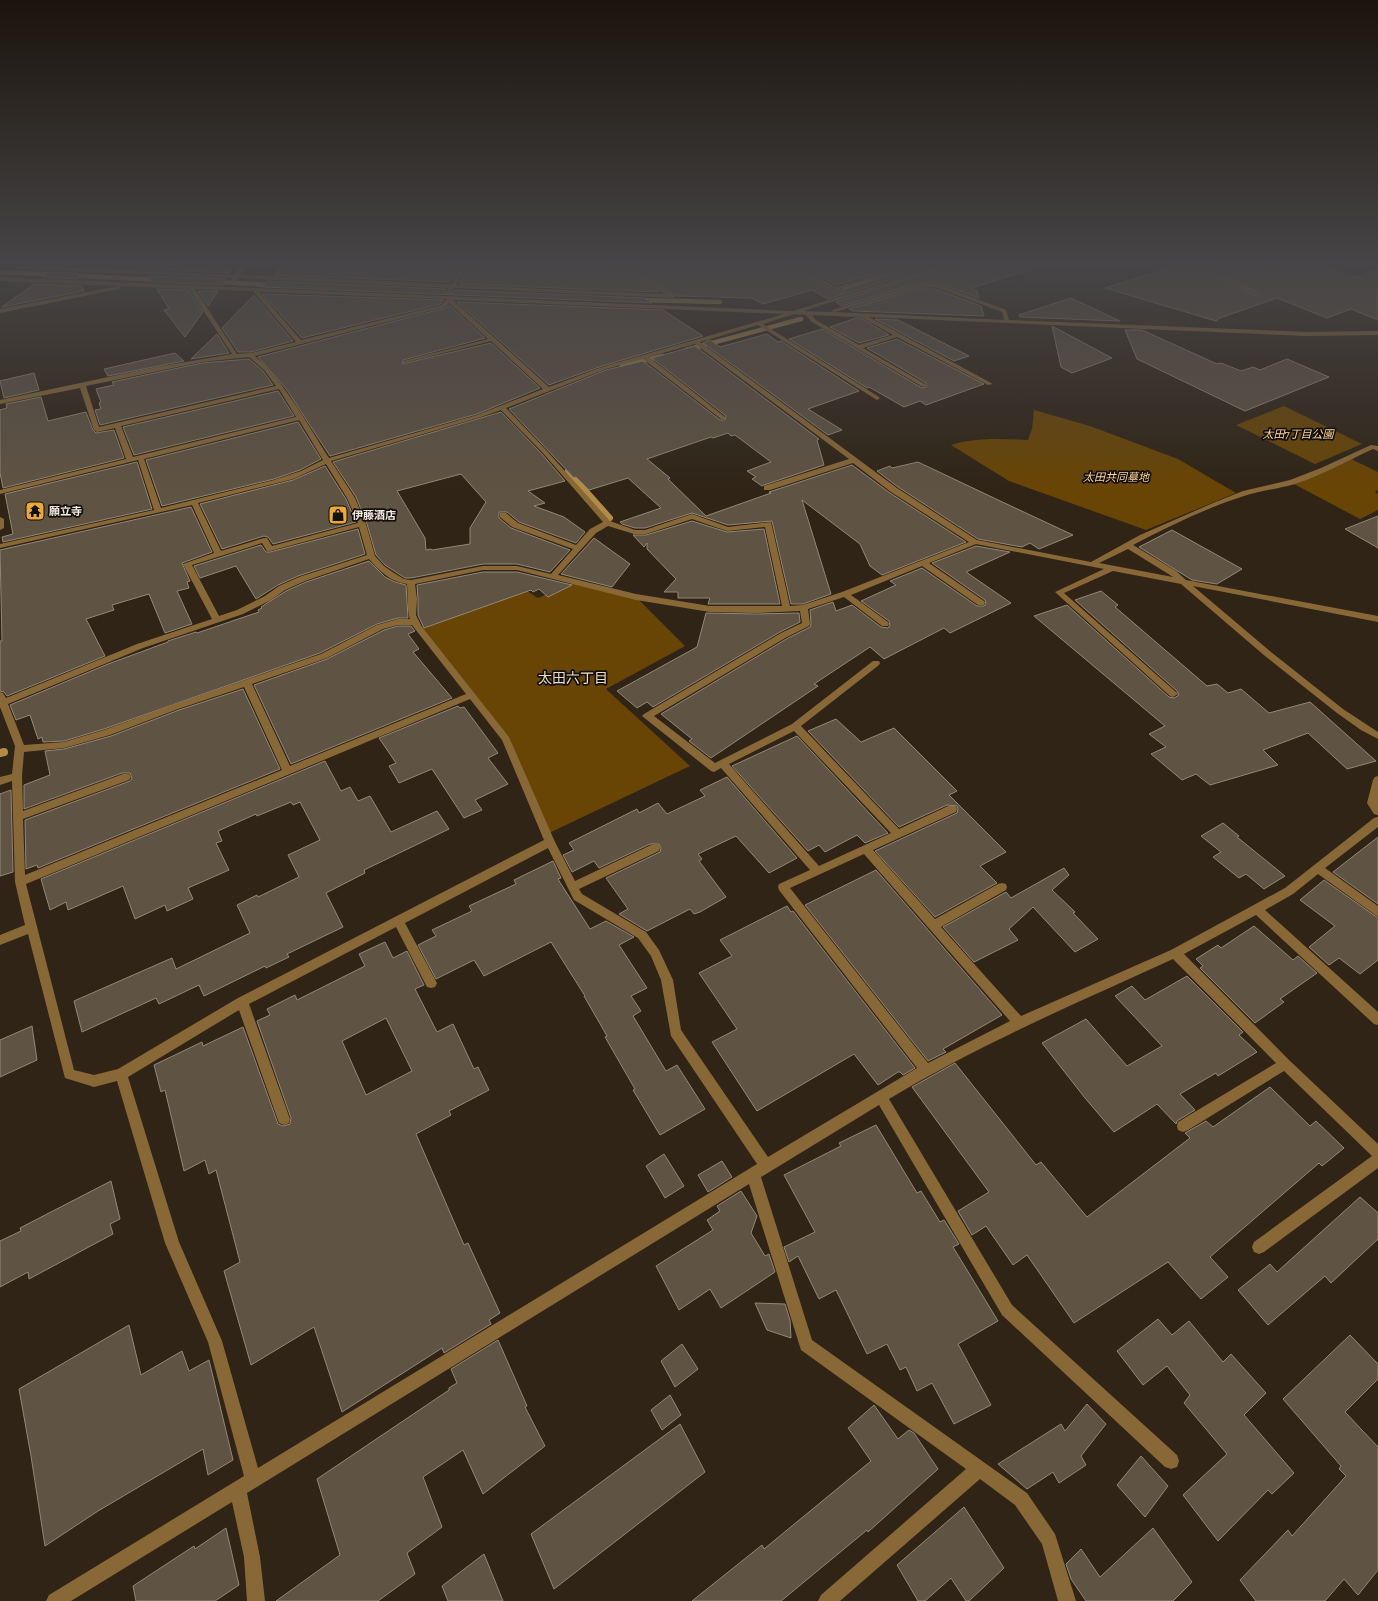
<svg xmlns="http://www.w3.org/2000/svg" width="1378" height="1601" font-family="'Zilla Slab','Noto Sans JP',serif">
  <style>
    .green { fill: #694505 }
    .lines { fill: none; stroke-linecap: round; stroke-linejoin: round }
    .stream-far2 { stroke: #b28c47; stroke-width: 4.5 }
    .stream-far1 { stroke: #b28c47; stroke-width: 6 }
    .stream { stroke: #b28c47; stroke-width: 8 }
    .building { fill: #5f5343; stroke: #948776; fill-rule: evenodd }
    .minor { fill: #896838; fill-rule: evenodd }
    .labels { text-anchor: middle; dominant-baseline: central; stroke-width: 3.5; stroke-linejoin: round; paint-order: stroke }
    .far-park-label { font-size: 11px; font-style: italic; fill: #fed59c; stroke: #130f08 }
    .far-poi-label { font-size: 11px; font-weight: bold; fill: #f3ebe2; stroke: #130f08; text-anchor: start }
    .neighbourhood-label { font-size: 14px; fill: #eadcc9; stroke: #130f08 }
  </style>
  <rect width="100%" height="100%" fill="#2f2416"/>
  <path class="green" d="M1284,406l78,38 -47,20 -79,-39z
    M1034,410l56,16 88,33 58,34 -90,37 -137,-49 -58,-36c26,-8 51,-6 77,-5l4,-11z
    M1351,459l27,13v18l-3,2 3,2v16l-18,9 -66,-35z
    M574,582l62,15 49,49 -79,43 84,77 -143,68 -41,-95 -88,-111 106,-39 14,9z"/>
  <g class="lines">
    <path class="stream-far2" d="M0,272l162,8
      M213,282l62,3
      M845,289l27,-8
      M637,300l83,2
      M686,350l115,-31
      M622,366l41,-10"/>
    <path class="stream-far1" d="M568,471l42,47"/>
    <path class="stream" d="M0,753l4,-1"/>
  </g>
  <path class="building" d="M141,264l90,2 -3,5h4l-2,2 -86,-4z
    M284,264h178l-12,18 -176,-7z
    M470,264h142l47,28 -200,-8z
    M622,264h166l51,30 5,-2 -1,-2 81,-26h16l-112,35 -16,-9 -49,14 -11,-6 -75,-2z
    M798,264h111l-73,21z
    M955,264h76l1,5 -60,19 5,3 2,7 -43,-16 -21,2 -73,22 -6,-4z
    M1180,264l74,31 5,-1 1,-1 -65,-29h125l36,13 22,-8v51l-27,-11 -24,9 -50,-20 -57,20 -4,3 -111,-33z
    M51,272l26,1 2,6 -36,-2z
    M149,276l77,3 -4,6 -70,-3z
    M268,281l178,8 -1,3 4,2 6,-4 189,8 8,5 -390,-16z
    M34,284l48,2 2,5 -82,16z
    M157,289l31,1 15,22 -18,25 -21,-27 5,-1z
    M917,289h18l46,17 3,10 -131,-5 -4,-2z
    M198,291h20l-10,15z
    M262,294l182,6 -4,4 -138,34z
    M254,295l39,46 -42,11h-13l-16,-24z
    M1071,298l49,23 -100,-4 -1,-2z
    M457,302l206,8 40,26 -101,30 -53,19z
    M449,305l36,33 -82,22 -1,4 89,-21 49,45 -63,26 -147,42 -43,-66 -29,-33 187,-49z
    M856,318h5l28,17 -30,8 -29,-16z
    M875,319l23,1 71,36 -15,5z
    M1052,326l60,32 -40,15 -11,-6z
    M822,329l100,59 4,-1v-4l-59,-35 30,-9 87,45 -58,21 -6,-4 -16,6 -35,-20 -2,1 -78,-49z
    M1125,330h17l75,34 4,-1 20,8 12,-4 7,3 27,-11 42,18 -84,34 -108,-52z
    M217,334l12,19 -38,6z
    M767,334l11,8 3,-1 78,50 -51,18 34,21 -14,5 -125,-92 7,-3 10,7z
    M695,346l124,93 -2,1 7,25 -60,20 -2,1 -10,-7 4,-2 -9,-6 24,-9 -36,-27 -4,1 -3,-3 -15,5 -2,-1 -64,22 23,19 -2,1 38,37 65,-23 -2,-1 83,-27 38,28 76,49 -84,33 -12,-9 -10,-22 -58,-44 29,94 -28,10h-12l-19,-83 -44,4 -36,-12 -47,15h-10l-13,-4 -2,-2 41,-14 -33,-30 -39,12 -13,-13 -2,1 -65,-69 97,-39 37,-9 77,59h5l1,-4 -74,-58z
    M175,353l9,8 -76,15 -4,-7z
    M249,359l14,12 10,14 -173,40 -5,-15 6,-1 -2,-6 2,-1 -5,-13 18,-4 -2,-3 90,-19z
    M34,373l5,17 -35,8 -4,-17z
    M278,391l16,25 -160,39 -11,-28z
    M41,397l7,24 38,-9 7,18 3,3 18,-3 10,28 -121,30 -3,-15v-63l7,-2 -1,-4z
    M501,412l40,41 24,28 -37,10 17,12 -11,3 30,11 21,15 -9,11 -57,-21 -12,-10h-8v6l12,10 59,22 -20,22 -33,-8h-34l-72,14h-6l-20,-13 -9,-10 -9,-31 -11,-27 -23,-35zM461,474l25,28 -16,26v16l-38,6 -1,-1 -5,1 -1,-12 -28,-47z
    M298,422l23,37 -21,11 -26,9 -112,27 -16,-46z
    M137,462l15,47 -149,33 -1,-5 11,-3 -8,-40z
    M918,462l78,37 77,36 -34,14 -9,-6 -8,4 -44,-8 -80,-52 -21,-16 13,-5 2,2z
    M325,466l21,33 10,23 -83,22 -5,-7 -4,-1 -42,13 -22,-45 93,-24z
    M191,507l21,45 -30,11 8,18 -3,1 2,6 -12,3 15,33 -27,9 -16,-39 -37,11 2,5 -28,9 19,37 -98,40 -3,-4 -4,-1v-50h2l-2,-91z
    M1378,516v32l-33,-19z
    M692,521l35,11 37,-3 16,75h-72l2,-6h-32v-6h-14l12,-13 -29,-30v-6l-3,4 -11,-12h13z
    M358,529l7,25 -67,22 -20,9 -22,14 -20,-33 -36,12 -6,-12 67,-21 5,7h4z
    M1172,530l70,39 -25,15 -25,-4 -53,-33z
    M594,538l36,26 -18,23 -51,-13z
    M976,546l34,6 -44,20 45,31 -61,30 -6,-5 -60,31 -14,-12 -56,37 4,2 -107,72 -22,-17 3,-2 -31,-25 127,-76 22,-11 1,-3 -1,-14 23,-8 3,9 16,-6 29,22 7,1 2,-3 -1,-4 -28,-20 35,-16 -6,-4 32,-13 55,38h7l2,-2 -1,-4 -53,-37z
    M369,561l16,16 10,5 11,3 2,33h-10l-21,6 -57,29 -216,76 -40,12 -21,1 -1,-5 -4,2 -8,-24 -14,5 -6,-15 98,-41 60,-22v-1l28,-9 1,1 62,-21 -1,-2 4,-2 -1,-1 25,-16 20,-9z
    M483,572h34l55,13 -24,12 -9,-8 -6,3 -2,-2 -107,38 -6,-13v-16l-1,-14z
    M1101,591l17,14 -3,2 92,79 10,-2 11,9 13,-4 28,24 41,-11 66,59 -29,8 -39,-36 -45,17 15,15 -68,20 -14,-11 -14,6 -31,-26 15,-7 -17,-13 16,-8 -131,-110 33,-11 102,92 5,1 5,-3 -2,-4 -102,-91z
    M706,613l50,1 43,-1 1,9 -20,10 -127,75 -6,-5 -10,6 -20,-17 80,-44z
    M398,626h13l4,5 -7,3 11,15 -6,3 39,46 -161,66 -37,-79 73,-26 57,-29z
    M243,689l37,80 -242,99 -1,-3 -11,4 -1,-49 105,-39 2,-3 -2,-5h-8l-98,36v-24l26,-10 -5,-24 19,-2 47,-13 68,-26z
    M458,706l2,2 4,-1 34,46 -10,5 20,26 -33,16 7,10 -18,8 -32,-49 -33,14 -10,-17 7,-3 -17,-25z
    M836,719l25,23 33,-14 63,63 -8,4 57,57 -26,14 17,17 -62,34 -60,-66 82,-38 1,-4 -1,-3 -10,-1 -48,22 -91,-96z
    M797,736l91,97 -23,10 -8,-8 -32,17 -6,-7 -11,6 -76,-85z
    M325,761l16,30 9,-4 8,14 12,-5 21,36 46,-21 12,18 -85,41 1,3 -39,20 17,34 -56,27 2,3 -23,11 -1,-2 -61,30 -5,-11 -40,19 -3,-6 -74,34 -8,-31 98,-43 4,11 74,-36 -13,-28 20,-10 1,2 41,-20 -11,-22 32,-15 -20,-38 -7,3 -2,-3 -34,14 -1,-2 -38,17 4,10 -6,2 13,27 -41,18 5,11 -26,12 -2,-6 -30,14 -12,-33 -55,24 -2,-8 -16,8 -9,-31z
    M727,777l70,81 -28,15 -33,-37 -38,18 4,5 -3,2 27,36 -26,15 -6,2 -4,-5 -43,22 -28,-17 9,-5 -22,-31 54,-26 1,-4 -2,-4h-9l-51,24 -5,-7 -22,11 -9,-17 11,-5 -5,-7 68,-34 2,4 19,-10 9,11 38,-18 -5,-6z
    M11,790l2,82 -13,4v-82z
    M1223,823l16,13 -2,1 48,39 -21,13 -18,-15 -7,4 -26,-21 8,-5 -20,-16z
    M1378,837v67l-45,-32z
    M553,861l8,17 -3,1 3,5 29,45 16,-8 28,16 -15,8 28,43 -16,8 10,15 -8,5 33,55 11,-6 28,44 -45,26 -27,-45 2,-1 -30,-52 2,-1 -23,-40h1l-34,-54 -67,34 -10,-16 -38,19 -18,-34 18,-9 -4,-6 40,-19 -3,-5 47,-22 -2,-4z
    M1064,868l5,7 -17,15 23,22 -2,1 25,26 -23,13 -42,-45 -24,22 9,11 -44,22 -31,-35 63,-35 5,6z
    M876,870l126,145 -59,34 3,3 -18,9 -123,-156z
    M1324,880l54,38v42l-18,14 -21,-16 -10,7 -20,-18 26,-21 -35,-26z
    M787,906l4,6 2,-1 122,157 -12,7 -3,-3h-2l-20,13 -24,-31 -97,57 -45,-69 25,-13 -38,-56 33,-17 -12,-16z
    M1254,926l39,34 5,-4 19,17 -37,26 4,3 -29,21 -55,-55 3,-2 -7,-7 22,-14 3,3z
    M385,942l8,16 14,-7 17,34 -9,4 22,43 16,-8 21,45 4,-2 11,23 -40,21 2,4 -35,19 48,111 4,-2 32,70 -11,7 2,4 -47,29 -2,-5 -100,64 -28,-85 -63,38 -27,-94 16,-9 -24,-92 -7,4 -4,-14 -21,11 -19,-81 -4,2 -7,-27 48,-23 1,4 40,-19 35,97 5,2 7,-2 1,-6 -34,-97 13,-6 -3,-6 28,-14 2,5 68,-34 -6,-12zM386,1018l26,53 -46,24 -24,-54z
    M1187,976l56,56 -4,3 18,17 -39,24 -2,-3 -36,21 15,16 -18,11 -1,3 -19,-20 -43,28 -29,-34 -43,-55 44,-24 41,47 35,-20 -47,-50 17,-10 13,14z
    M32,1026l5,34 -37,17v-37z
    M955,1063l81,102 5,-3 46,55 103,-79 -5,-5 21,-12 7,6 57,-40 40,39 6,-5 28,27 -22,18 -3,-3 -109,94 18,20 -27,22 -33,-37 -94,61 -47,-68 -14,10 -27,-39 -14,9 -14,-24 31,-19 -77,-105z
    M876,1125l41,68 4,-2 19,31 4,-2 15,24 -6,3 45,74 -40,23 33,61 -37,19 -22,-41 -15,8 -11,-24 -6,3 -13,-26 -20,10 -31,-64 -17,9 -21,-43 -9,6 -5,-15 31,-15 -31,-57 57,-29 -2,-3z
    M664,1154l20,32 -19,12 -19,-32z
    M722,1161l10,16 -24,15 -10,-17z
    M111,1181l9,38 -10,5 3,10 -84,45 -1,-7 -28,15v-46l21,-10 -1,-3z
    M741,1191l16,25 -6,17 14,23 4,-2 6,18 -54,36 -11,-19 -31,21 -23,-44 57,-36 -6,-10 13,-9 -3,-5z
    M1360,1197l18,16v26l-47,44 -6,-7 -57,49 -30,-35 32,-26 7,8z
    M755,1303l30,1 5,16 1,18 -24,-8z
    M1158,1319l14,16 17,-14 34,41 8,-8 35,39 -22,22 50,58 -22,21 -4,-4 -50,51 -35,-46 44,-41 -43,-51 6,-8 -23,-29 -24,19 -26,-34z
    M129,1325l12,50 41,-24 7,20 20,-11 24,100 -25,15 -5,-26 -105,62 -53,35 -14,-90 -12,-67z
    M1350,1335l28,29v15l-33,33 33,35v123l-20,25 -14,-16 -19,22h-69l-16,-21 48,-50 4,6 54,-60 -7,-7 2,-3 -58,-67z
    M498,1340l29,66 -2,1 20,39 -62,48 -20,-44 -40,27 19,50 -35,26 8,21 -37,27h-102l64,-46 -23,-76 132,-89v-2l8,-5 -6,-14z
    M682,1344l16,25 -23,18 -14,-26z
    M670,1395l11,20 -19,15 -11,-20z
    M1087,1404l19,20 -25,32 5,9 -27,18 -6,-11 -26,17 -29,-25 63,-40 4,7z
    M874,1405l24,34 11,-9 5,3 24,36 -70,63 -1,-2 -86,71h-89l70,-56 2,4 107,-88 -23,-33z
    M680,1424l25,48 -151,117 -23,-55z
    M1141,1456l27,30 -23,31 -28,-32z
    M964,1507l40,61 -35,33h-3l-15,-23 -26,23h-7l-21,-36z
    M226,1528l13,57 -24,16h-79l-3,-15 61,-40 1,3z
    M1153,1528l39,54 -19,19h-87l-15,-22 -5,-15 15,-15 19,28z
    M484,1554l19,47h-55l-6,-15z"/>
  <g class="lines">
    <path class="minor" d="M0,264l235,11 7,-11h5l-7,11 211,9 13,-20h5l-13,21 209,9 -52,-30h6l57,32 -3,2 -219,-10 -5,5 -3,-2 3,-3 -211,-10 -4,5 -3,-2 2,-3 -233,-10z
      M789,264h6l41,23 79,-23h8l-83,25 3,2 -3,2z
      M946,264h8l-151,47 30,1 -1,-2 83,-25 21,-2 70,27 3,10 298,12 71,-1v4l-71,1 -438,-19 124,67 -5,1 -91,-48 -34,11 62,36v2l-2,1 -111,-65 -6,-7 -12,-1 -31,10 116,73 1,1 -3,2 -119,-75 -58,17 197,146 80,52 114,22 49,-27 73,-32 30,-12 47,-11 31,-12 50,-23 7,1v5l-5,-2c-26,12 -51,26 -78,35 -18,5 -36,7 -54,13 -37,12 -74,30 -108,48l43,26 10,9 192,36v6l-185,-36 78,66 72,57 35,23v7l-17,-9 -24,-17 -72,-57 -84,-72 -68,-13 -49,22 112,99 2,2 -5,3 -3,-1 -115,-104 49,-23 -128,-25 -47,19 55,38 1,2 -1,2h-6l-56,-39 -71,29 37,27 1,2 -1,2h-6l-38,-29 -36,12 2,15 -1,2 -22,11 -133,79 61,47 77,-39 81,-63h6l1,2 -1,2 -78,61 98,103 49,-23h8l1,3 -1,3 -83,38 62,69 63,-35 4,-1 4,1 1,3 -1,3 -65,37 80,89 150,-66 114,-62 89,-70 4,-1v10l-53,41 53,38v11l-60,-43 -25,20 -28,16 113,102v13l-4,-1 -118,-109 -72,39 105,106 89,84v24l-114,84 -5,2 -5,-2 -2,-5 2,-5 118,-86 -88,-85 -96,59 -5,2 -5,-2 -1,-4 1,-4 98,-59 -103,-104c-96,44 -193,85 -284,140l123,206 165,150 2,6 -2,6 -6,2 -6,-2 -163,-152 -123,-210 -118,72 51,163 215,153 28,41 21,67h-18l-16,-57 -27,-39 -35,-26 -140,122h-22l3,-6 145,-126 -165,-119 -52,-166 -502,309 13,64 5,44h-18l-3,-44 -12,-55 -161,99h-25l3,-6 195,-119 -36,-134 -43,-99 -48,-162 -23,6 -29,-9 -37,-144 -28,11v-10l25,-10 -10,-43 -3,-101 -12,4v-8l12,-3 3,-28 -15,-39v-15l3,1 3,5 131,-54 75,-25 -29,-55 31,-11 -22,-48 -192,43v-4l154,-34 -16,-50 -138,34v-4l126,-31 -11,-31 -18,4 -3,-2 -14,-42 -80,16v-4l151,-32 81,-14 -43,-65 -189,-8v-4l793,34zM935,287l67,25 2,8 -169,-8 82,-24zM195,289l58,2 43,51 -45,11 -14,1zM259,292l188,7 -6,6 -140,35zM453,300l331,14 -182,53 -53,20zM449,303l39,36 -85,22v2l88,-22 52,48 -66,26 -148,43c-23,-36 -43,-74 -74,-102l190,-49zM812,315l49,2 32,18 -34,10 -43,-25zM695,344l154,115 -85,27v4h6l83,-27 38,29 78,50 -127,50 -39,13 -13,1 -19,-84 -43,5 -36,-13 -47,16h-10l-25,-9 -64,-71 -40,-42 100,-39 37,-10 78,60h4v-2l-76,-60zM249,357l15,13 12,16 -177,41 -13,-41 116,-24zM279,389l17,28 -163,40 -12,-31zM501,410l41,42 61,70 -13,7 -14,16 -58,-22 -12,-10h-6v4l12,10 61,22 -22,25 -34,-8h-34l-72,14 -7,-1 -10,-6 -10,-7 -9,-10 -9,-32 -11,-26 -24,-37 150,-44zM299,420l24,40 -22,11 -27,9 -113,28 -17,-49zM326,464l21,34 11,25 -86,23 -5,-8h-3l-43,13 -23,-48 95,-24zM692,519l35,12 38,-4 17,79h-72l-74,-12 -78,-19 38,-42 12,-7 26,8h12zM359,527l8,28 -68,22 -20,9 -14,10 -28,14 -18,6 -27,-51 70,-22 5,8h3zM1128,549l42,26 3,2 -74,-14zM369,559c10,12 22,23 38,25 1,9 0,28 3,35h-12l-21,6 -56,29 -149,51 -68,25 -40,12 -40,3 -16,-41 135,-56 100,-34 28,-14 14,-10 20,-9zM483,570h34l119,30 74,12 46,1 44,-2 2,12 -21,10 -137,81 -2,2 69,55 3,1 7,-4 89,102 -31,14 -1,3 1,3 138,178 -149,89 -87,-127 -8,-50 -14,-30 -13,-18 -64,-38 -3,-5 80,-38 1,-3 -1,-3 -4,-1 -4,1 -76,36 -20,-39 -46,-105 -87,-110 -6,-12 1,-16 -2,-15zM398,625h14l54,69 -176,72 -38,-82 75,-26 56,-29zM244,687l38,83 -257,105 -2,-56 106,-39 2,-3 -2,-3h-6l-100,37 -1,-35 2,-24 40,-4 46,-13 68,-26zM470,699l32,41 42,100 -306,158 -120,71 -24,6 -20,-5 -48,-186zM794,731l97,102 -72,33 -90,-102zM548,848l26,52 64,38 13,18 10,24 10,56 86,128 -499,304 -36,-127 -43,-99 -51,-165 111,-67 40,113 5,2 5,-2 1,-4 -41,-115 147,-77 31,60 4,1 4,-1 2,-4 -32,-60zM864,854l146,167 -82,42 -138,-175z
      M1184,264h7l68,29 -5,1z
      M118,286l2,1v2l-120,24v-4z
      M0,517l4,2v9l-4,2z
      M1378,776v39l-4,-1 -7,-11 6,-23 2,-3z"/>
  </g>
  <linearGradient id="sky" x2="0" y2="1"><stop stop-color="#1a140c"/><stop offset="0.54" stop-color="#474547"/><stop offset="1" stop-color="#474547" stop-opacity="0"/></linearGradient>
  <rect width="1378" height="488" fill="url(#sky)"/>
  <defs>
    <g id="temple-square" transform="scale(1)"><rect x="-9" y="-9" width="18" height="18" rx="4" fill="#eda83b" stroke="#130f08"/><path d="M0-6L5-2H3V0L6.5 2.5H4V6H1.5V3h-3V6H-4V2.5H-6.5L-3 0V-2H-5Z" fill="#111"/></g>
    <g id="shop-square" transform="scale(1)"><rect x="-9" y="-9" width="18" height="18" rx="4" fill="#eda83b" stroke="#130f08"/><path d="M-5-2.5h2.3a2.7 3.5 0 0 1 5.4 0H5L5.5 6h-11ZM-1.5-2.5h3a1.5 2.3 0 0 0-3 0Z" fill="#111"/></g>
  </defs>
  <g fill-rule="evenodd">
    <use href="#temple-square" x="35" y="511"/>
    <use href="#shop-square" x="338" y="515"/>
  </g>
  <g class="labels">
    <g class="far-park-label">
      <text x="1298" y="434">太田7丁目公園</text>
      <text x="1116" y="477">太田共同墓地</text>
    </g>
    <g class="far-poi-label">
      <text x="49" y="511">願立寺</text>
      <text x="352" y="515">伊藤酒店</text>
    </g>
    <g class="neighbourhood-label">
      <text x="573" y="678">太田六丁目</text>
    </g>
  </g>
</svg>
